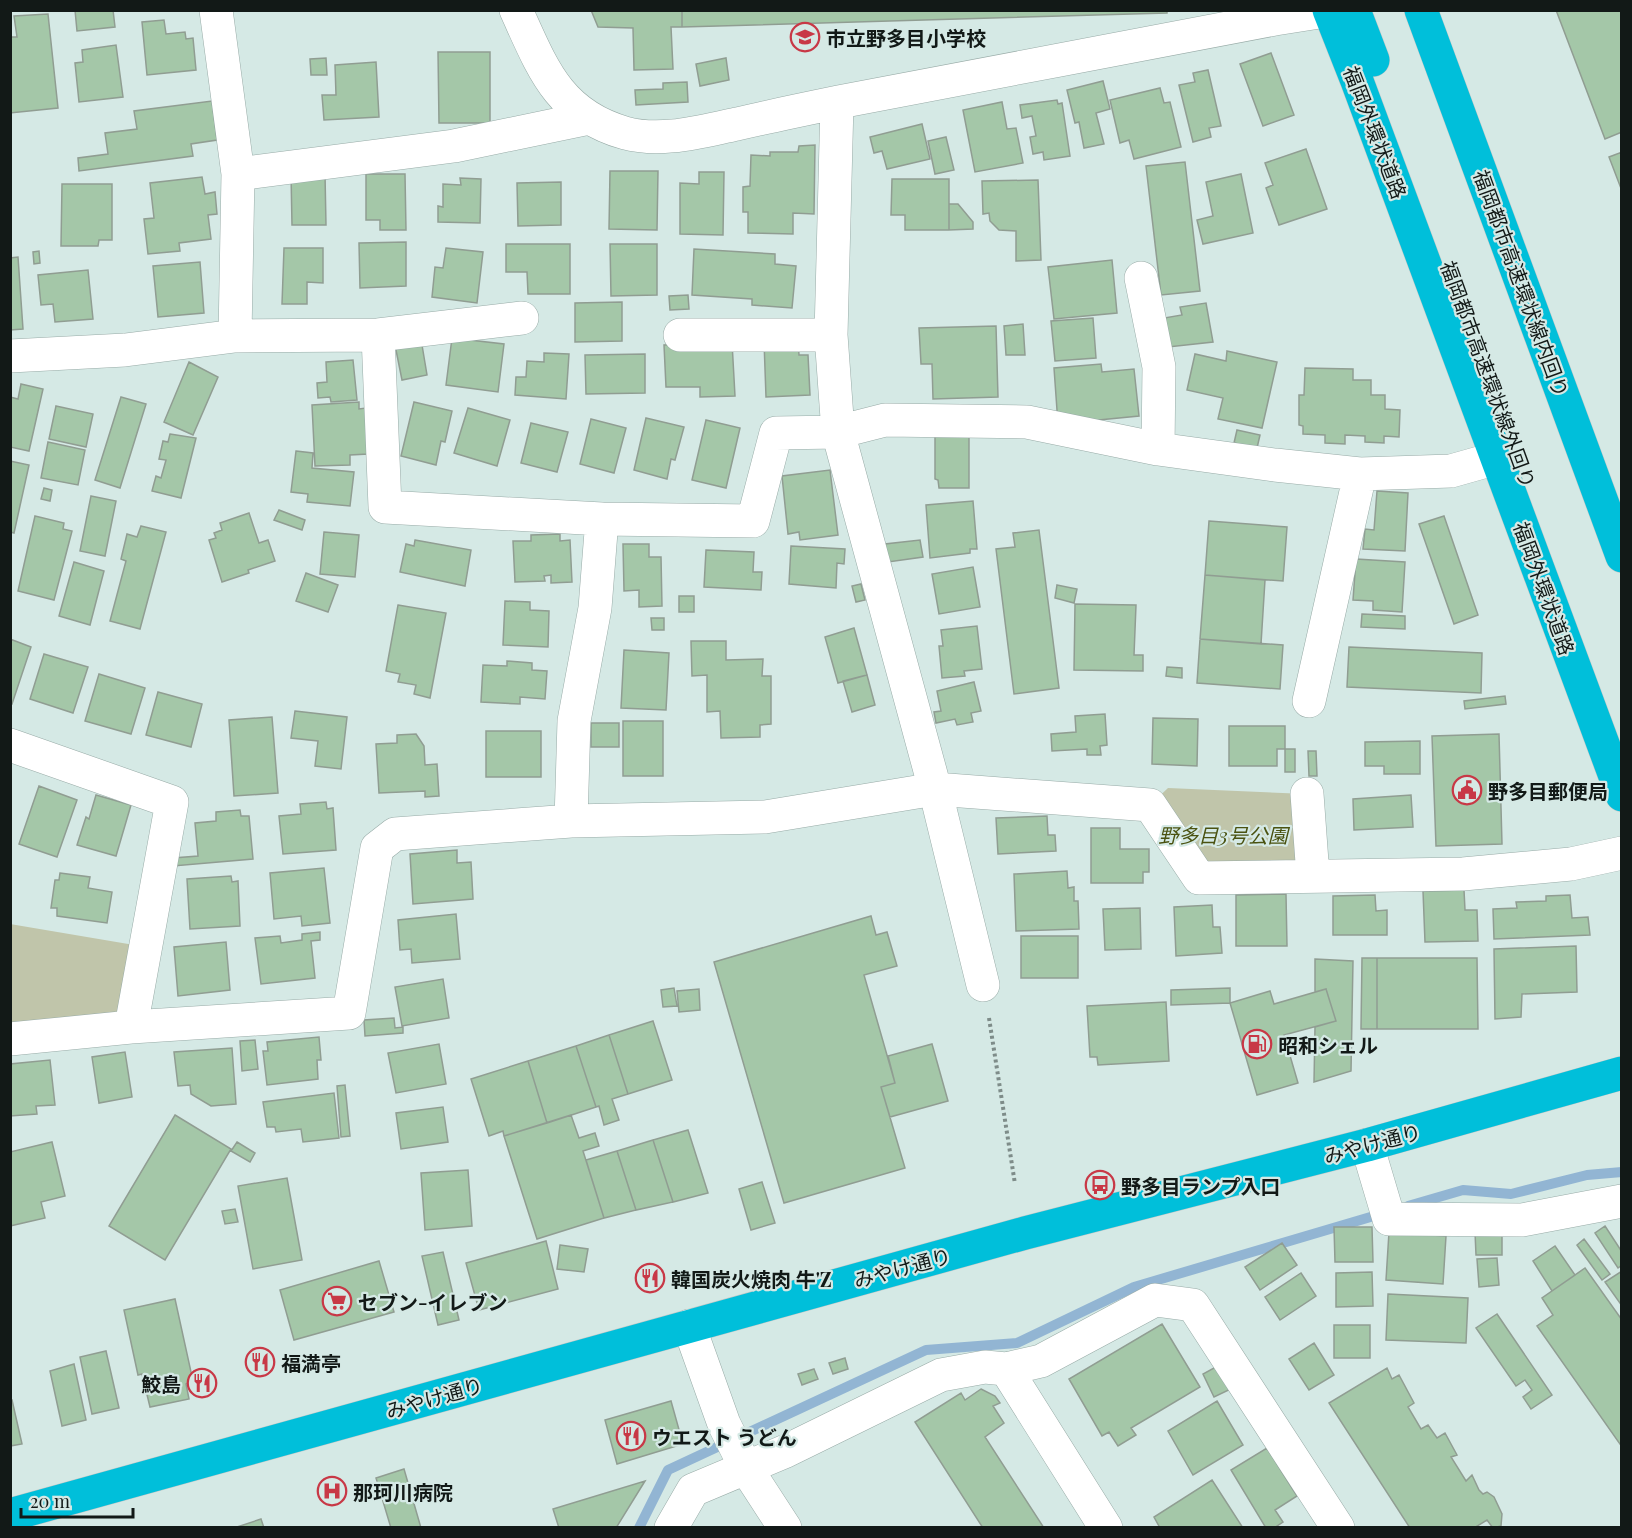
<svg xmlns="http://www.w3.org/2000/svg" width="1632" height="1538" font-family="'Playfair Display','Noto Sans JP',serif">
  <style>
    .green { fill: #c0c5aa }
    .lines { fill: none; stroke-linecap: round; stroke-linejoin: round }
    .stream { stroke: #92b5d3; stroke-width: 10 }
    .building { fill: #a4c7a8; stroke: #909d92; stroke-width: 1.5 }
    .minor-casing { stroke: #98aba7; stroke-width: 34 }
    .highway-casing { stroke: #c6c8c7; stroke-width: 34 }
    .path { stroke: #7e8c89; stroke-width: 4; stroke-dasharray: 3 3; stroke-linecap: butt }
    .minor { stroke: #fff; stroke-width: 33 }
    .highway { stroke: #00bfda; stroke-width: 33 }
    .labels { text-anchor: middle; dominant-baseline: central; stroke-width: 4.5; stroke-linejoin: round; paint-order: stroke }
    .poi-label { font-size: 20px; font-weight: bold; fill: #121917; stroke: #d5e9e5; text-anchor: start }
    .street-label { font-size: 20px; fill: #121917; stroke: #d5e9e5 }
    .park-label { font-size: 20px; font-style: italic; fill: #4a5210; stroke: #d5e9e5 }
  </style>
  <rect width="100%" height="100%" fill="#d5e9e5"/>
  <path class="green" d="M1168,788l139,6 6,82 -114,2 -49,-73z
    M10,924l136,23 -15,80 -120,12z"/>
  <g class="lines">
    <path class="stream" d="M1408,1206l55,-16 48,4 76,-19 35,-3
      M639,1528l29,-58 258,-120 91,-7 117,-56 250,-74"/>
  </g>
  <path class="building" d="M75,10h38l2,17 -38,4z
    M591,10h91v17h-11l2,42 -39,1 -1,-42 -35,-1z
    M682,10h485v3l-485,14z
    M1556,10h66v122l-17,7z
    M48,14l10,94 -48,5v-76h7l-3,-21z
    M164,20l2,14 19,-2 1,7 7,-1 3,32 -49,5 -5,-53z
    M116,45l7,52 -44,5 -4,-39 8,-1 -1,-12z
    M438,52h52v71h-51z
    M1271,53l23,62 -31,11 -23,-62z
    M326,58l1,17h-16l-1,-16z
    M726,58l3,22 -29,6 -4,-22z
    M376,62l3,55 -55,3 -2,-25h14l-1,-30z
    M1208,70l13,56 -12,2 2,9 -18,5 -14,-57 16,-3 -2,-9z
    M1103,81l7,28 -14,4 8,31 -20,4 -5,-26 -4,1 -8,-33z
    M687,82l1,20 -52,3 -1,-15 28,-1v-6z
    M1160,88l4,15 6,-1 11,45 -47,12 -5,-19 -9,3 -10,-43z
    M1057,100l1,4 4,-1 8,53 -26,4 -1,-8 -10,2 -3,-17 6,-1 -4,-20 -10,2 -2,-13z
    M212,101l5,39 -26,4 2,12 -114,15 -1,-13 30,-4 -3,-21 32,-4 -3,-18z
    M1002,102l5,27 9,-1 7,35 -48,9 -12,-62z
    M922,124l8,35 -43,10 -5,-18 -8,2 -4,-16z
    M946,137l8,33 -19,4 -7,-33z
    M815,145l-1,69 -21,-1v21l-45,-1v-21h-5v-25l7,-1 1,-31 19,1v-4h28l1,-6z
    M1306,149l21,60 -48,16 -13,-37 7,-3 -8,-22z
    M1622,152v39l-13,-34z
    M1185,162l15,129 -39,4 -15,-129z
    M610,171h48l-1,59 -48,-1z
    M699,172h25l-1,63 -43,-1v-51l19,1z
    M291,174h34l1,51h-34z
    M366,174h39l1,56h-26v-10h-14z
    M1241,174l12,59 -50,11 -6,-24 16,-4 -7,-34z
    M202,177l3,17 10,-2 2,22 -9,1 3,24 -32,4 1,8 -32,3 -4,-35 10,-1 -4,-35z
    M460,178l21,1 -1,44 -42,-1v-16l5,1v-23l18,1z
    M892,179h57v51h-44v-15h-14z
    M1038,180l3,80 -25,1v-30l-17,-1 -9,-9 -1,-8 -6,1 -1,-33z
    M561,182v43l-43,1 -1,-43z
    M62,184h50v56h-13l-1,6h-37z
    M949,204h9l15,18v7l-24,1z
    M406,242v44l-46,2 -1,-45z
    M506,244h64v50h-42l-1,-22h-21z
    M610,244h47v51l-46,1z
    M284,248h39v35l-16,-1v22h-25z
    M446,248l37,4 -6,51 -45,-6 3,-30 8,1z
    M694,249l81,5v10l21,2 -4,42 -40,-3v-6l-60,-4z
    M39,251l1,12 -6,1 -1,-12z
    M18,257l5,72 -13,1v-72z
    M1112,260l5,53 -63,6 -6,-52z
    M200,262l4,51 -46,4 -5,-51z
    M88,270l5,49 -38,3 -2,-18 -12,1 -3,-30z
    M688,295l1,14 -19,1 -1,-14z
    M622,302v39l-47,1v-39z
    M1206,303l7,39 -45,5 -4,-29 18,-3 -2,-8z
    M1093,318l3,40 -41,3 -4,-40z
    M1023,324l2,31h-19l-2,-29z
    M996,326l2,71 -65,2 -1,-35h-11l-2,-36z
    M452,338l52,6 -6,48 -52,-7z
    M421,339l6,36 -25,5 -7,-35z
    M798,340l1,15h9l2,40 -44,2 -2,-56z
    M732,342l3,54 -35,1v-10h-34l-2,-42z
    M1227,351l50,11 -15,66 -44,-9 5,-21 -36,-8 8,-36 31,7z
    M544,353l25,1 -3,45 -51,-4 1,-18h10l1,-16 17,1z
    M645,354v39l-59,1 -1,-39z
    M353,360l4,40 -26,2 -1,-5 -12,1 -1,-15 10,-1 -1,-20z
    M189,362l29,15 -25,58 -29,-13z
    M1101,364l1,8 32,-3 5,47 -81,8 -4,-56z
    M1305,368l48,1v11h18v15h14v14l15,1 -1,27 -15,-1v7l-19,-1v-6l-20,-1v9l-20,-1v-8l-22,-1v-8l-4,-1v-30h5z
    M21,384l22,5 -14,62 -19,-4v-50l8,2z
    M121,397l25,7 -26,84 -25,-8z
    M359,402v7l7,-1 2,46 -18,1v10l-35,1 -3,-61z
    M414,402l38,9 -7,31 -4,-1 -5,24 -35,-9z
    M56,406l37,8 -7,33 -37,-8z
    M468,408l42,12 -13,46 -43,-13z
    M646,418l38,9 -9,33 -4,-1 -4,20 -33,-9z
    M591,419l35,9 -12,45 -34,-9z
    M706,420l34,8 -14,60 -34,-8z
    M531,423l37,9 -11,40 -36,-9z
    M1237,430l23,5 -3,13 -23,-5z
    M935,433h34v55h-30l-1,-8 -3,-1z
    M170,434l26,4 -15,60 -29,-7 4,-15 5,2 5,-18 -7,-1 4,-18 5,1z
    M48,442l37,8 -7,35 -37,-7z
    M296,451l17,2 -1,15 42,4 -4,34 -43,-4 1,-8 -17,-2z
    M10,461l19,4 -15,68 -4,-1z
    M830,470l8,65 -38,5 -1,-8 -11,2 -6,-58z
    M44,488l8,2 -2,11 -9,-2z
    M1377,491l31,2 -3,58 -42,-2 2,-20 9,1z
    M91,496l25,5 -11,55 -25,-5z
    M973,501l4,48h-7v4l-40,5 -4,-53z
    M279,510l26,10 -3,10 -28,-10z
    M249,513l10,30 9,-3 7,21 -27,9 1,3 -27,9 -13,-42 7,-2 -2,-5 8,-3 -2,-7z
    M35,516l29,7 -1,6 9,2 -18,69 -36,-9z
    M1444,516l34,99 -24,9 -35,-100z
    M1209,521l78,6 -4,54 -78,-6z
    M141,526l25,6 -26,97 -30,-8 16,-60 -5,-2 6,-25 10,3z
    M1039,530l20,158 -45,6 -18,-145 19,-2 -2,-14z
    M324,532l35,3 -4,42 -35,-3z
    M560,534v7l10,-1 2,42 -21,1v-8l-7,1 1,5 -30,1 -2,-41h18v-6z
    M415,540l56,10 -6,36 -65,-14 6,-28 8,2z
    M920,540l3,17 -35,5 -3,-18z
    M623,544h26v13h12l1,49 -23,1v-17l-15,1z
    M791,546l54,3 -1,15 -7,-1 -1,25 -47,-4z
    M706,550l48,2 -1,20h9l-1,18 -57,-3z
    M1356,559l49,3 -3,50 -29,-2v-9l-20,-1z
    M74,562l30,9 -14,54 -31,-9z
    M973,567l7,40 -41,7 -7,-40z
    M306,573l32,12 -10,27 -32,-11z
    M1205,575l60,5 -4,64 -61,-5z
    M861,584l4,16 -9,2 -4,-16z
    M1057,585l20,4 -3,14 -19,-5z
    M679,596h15v16h-15z
    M505,601l25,1v8l19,1 -1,36 -45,-2z
    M1075,604l61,1 -2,50h9v16l-69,-1z
    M398,605l48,8 -16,85 -16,-4 2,-9 -18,-3 2,-8 -14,-3z
    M1362,614l43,2v13l-44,-2z
    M651,618h13v12h-12z
    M977,626l5,43 -18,2 1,5 -23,2 -3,-32h4l-2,-16z
    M854,628l13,47 -29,8 -13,-46z
    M10,639l21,8 -19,57 -2,-1z
    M1200,639l83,6 -3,44 -83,-6z
    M691,641h35v19l37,-1 -1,17h9v48l-11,1v12l-39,1 -1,-27 -13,1v-37l-15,1z
    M1349,647l133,6 -1,40 -134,-6z
    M624,650l45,3 -3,57 -45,-2z
    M44,654l44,13 -15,46 -43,-14z
    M507,661l25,2v7l15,1 -2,28 -25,-2v7l-39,-2 2,-37 24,1z
    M1167,667l15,1v10l-16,-2z
    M99,674l46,14 -14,46 -46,-13z
    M867,675l8,30 -23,7 -9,-31z
    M974,682l7,29 -10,2 2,9 -16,3 -2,-6 -19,4 -2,-11 7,-1 -4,-20z
    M158,692l44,12 -11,43 -45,-12z
    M1505,696l1,8 -41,5 -1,-8z
    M295,711l52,6 -6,52 -26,-3 3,-25 -27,-3z
    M1105,714l2,31 -7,1 1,9h-14v-6l-35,2 -1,-17 25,-2 -1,-16z
    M272,717l6,76 -44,3 -5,-76z
    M1153,718l45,1 -1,47 -45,-2z
    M623,721h40v55h-40z
    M591,723h28v24h-28z
    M1229,726h56v23h-8v17h-48z
    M486,731h55v46h-55z
    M416,734l8,12 1,19 12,-1 2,32 -14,1v-6l-46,2 -3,-49 21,-1v-8z
    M1499,734l3,110 -66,2 -4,-110z
    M1420,741v33h-36v-8h-19v-24z
    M1285,749h10v23h-10z
    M1308,751h8l1,25h-8z
    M39,786l38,14 -20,57 -38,-13z
    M96,795l35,10 -15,51 -39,-11 9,-28 3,2z
    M1411,795l2,32 -59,3 -1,-31z
    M326,802l1,7 6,-1 3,42 -53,4 -4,-38 22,-2 -1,-10z
    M240,810l1,6h8l4,43 -80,7v-8l25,-2 -3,-33 21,-2v-9z
    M1047,816l1,19h7l1,16 -58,3 -2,-36z
    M1091,828h29v21h29v23h-6v11h-52z
    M457,850v13l14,-1 2,37 -60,5 -3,-50z
    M324,868l6,55 -28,3 -1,-10 -27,3 -4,-46z
    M1067,871l1,17 6,-1v14h4l1,28 -63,2 -2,-57z
    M60,873l30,4 -2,11 24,4 -5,31 -50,-7v-8h-6l4,-28h4z
    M231,876l1,6 6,-1 2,45 -50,3 -3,-50z
    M1464,890l1,20h12l1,31 -53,1 -2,-51z
    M1286,894l1,52h-51v-51z
    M1375,895l1,16 11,-1v25h-54v-39z
    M1570,895l2,23 16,-1 2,18 -96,4 -1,-30 24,-1 -1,-6 30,-1v-5z
    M1212,905l1,22h7l2,26 -46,3 -2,-49z
    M1140,908l1,41 -36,1 -2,-41z
    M456,914l4,45 -48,4 -1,-14 -11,1 -2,-30z
    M871,916l5,19 11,-3 10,34 -33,9 31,108 -14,4 24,81 -121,35 -70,-241z
    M320,932v8l-9,1 4,37 -54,6 -6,-46 25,-2 1,7 21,-3v-6z
    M1021,936h57v42h-57z
    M226,942l4,48 -52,6 -4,-49z
    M1576,946l1,46 -55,2 -1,23 -26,2 -1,-70z
    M1362,958h15v71h-16z
    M1377,958h100l1,71h-101z
    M1315,959l38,2 -2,110 -37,11 1,-55 21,-6 -10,-32 -11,3z
    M443,979l6,39 -47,8 -7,-39z
    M674,988l3,18 -14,1 -2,-17z
    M1230,988v15l-59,2v-15z
    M699,989l1,21 -21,2 -2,-21z
    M1326,989l10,32 -52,14 14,48 -41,12 -27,-92 40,-12 4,13z
    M1166,1002l3,59 -71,4 -1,-8h-7l-3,-51z
    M394,1018l1,10 8,-1v6l-38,3 -1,-16z
    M653,1021l19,59 -44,14 -19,-59z
    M609,1035l19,59 -16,5 7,21 -15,5 -5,-19 -3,1 -20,-61z
    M319,1037l2,23h-4l1,19 -51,6 -4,-34h5l-1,-9z
    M255,1040l3,29 -16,2 -2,-30z
    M439,1044l7,40 -50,9 -8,-40z
    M932,1044l16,57 -58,16 -9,-30 14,-4 -7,-27z
    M576,1046l20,61 -49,16 -19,-62z
    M232,1048l4,56 -25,2 -20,-12 -1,-9 -12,1 -4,-34z
    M125,1052l7,45 -33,6 -7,-46z
    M50,1060l5,45 -19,1 1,8 -27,2v-52z
    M528,1061l19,62 -43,13 -1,-5 -14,5 -18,-57z
    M345,1085l5,51 -9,1 -4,-51z
    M334,1093l5,45 -36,4 -2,-13 -25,3 -1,-5h-8l-4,-25z
    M443,1107l5,35 -47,7 -5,-36z
    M175,1115l56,34 -66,111 -56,-34z
    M571,1115l8,23 16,-5 4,13 -16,5 21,67 -67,21 -33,-103z
    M688,1130l20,63 -35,9 -20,-62z
    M653,1140l20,62 -37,8 -19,-59z
    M52,1142l13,54 -24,6 4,16 -35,8v-74z
    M237,1142l18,11 -5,9 -19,-11z
    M617,1151l19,59 -32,8 -18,-58z
    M468,1170l4,56 -47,4 -4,-57z
    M287,1178l15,82 -49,9 -15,-83z
    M762,1182l13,41 -24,7 -12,-41z
    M235,1209l3,13 -13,2 -3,-13z
    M1605,1226l17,26v13l-4,3 -23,-35z
    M1334,1227h38l1,35h-38z
    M1389,1232l57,4 -3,48 -57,-4z
    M1475,1232h27v23h-26z
    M1584,1239l26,35 -8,6 -25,-35z
    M546,1241l12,48 -79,21 -13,-47z
    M1282,1243l15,22 -37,25 -15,-23z
    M560,1245l28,4 -4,23 -27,-3z
    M1555,1246l20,29 -23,16 -19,-30z
    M443,1252l16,68 -21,5 -16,-69z
    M1497,1258l2,27 -20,2 -2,-28z
    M379,1261l15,51 -100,28 -14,-50z
    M1585,1268l37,52v127l-85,-121 16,-11 -11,-17z
    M1622,1271v35l-17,-24z
    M1372,1272l1,34 -37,1v-34z
    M1301,1273l15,23 -36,24 -15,-23z
    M1388,1294l80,4 -2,45 -80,-3z
    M175,1299l18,82 -7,3 3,15 -39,8 -8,-33 -4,1 -14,-65z
    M1497,1314l55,81 -21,14 -8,-12 9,-7 -7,-10 -9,6 -40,-58z
    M1162,1324l38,63 -69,41 5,7 -18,11 -9,-14 -7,4 -33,-57z
    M1334,1325h36v33h-36z
    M1314,1343l20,32 -25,15 -20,-31z
    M106,1351l13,57 -27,6 -12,-57z
    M845,1358l3,11 -15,5 -4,-11z
    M1223,1363l12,24 -21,10 -11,-23z
    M74,1364l12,56 -24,6 -12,-55z
    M1387,1368l5,11 7,-4 15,28 -6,4 13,22 7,-4 9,13 8,-5 12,22 -6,2 15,24 6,-6 7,15 4,4 4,-2 7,5 8,17 -1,12 -8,2 -6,-8 -13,8h-64l-81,-125z
    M814,1369l4,10 -16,6 -4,-11z
    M981,1389l14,7 5,7 -7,3 11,17 -19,14 59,91h-61l-68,-106 46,-29 4,7z
    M12,1400l10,44 -12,2v-45z
    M671,1401l12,43 -66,20 -12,-44z
    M1217,1401l26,44 -50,30 -25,-44z
    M1267,1448l30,48 -22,14 8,12 -9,6h-8l-35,-58z
    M404,1469l17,59h-30l-15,-50z
    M1212,1480l31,48h-83l-6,-11z
    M645,1481l-29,47h-57l-6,-19z
    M261,1519l3,9h-30z"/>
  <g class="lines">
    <g class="minor-casing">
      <path id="minor" d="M216,10l22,164
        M516,10c26,57 42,104 109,123 37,10 77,-2 112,-9 34,-8 68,-15 102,-22 145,-28 291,-55 436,-83l57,-9
        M837,103l-6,232 7,97 47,-12 142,2 131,27 117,16 85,9 91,-3 46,-13
        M1141,278l18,89 -1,82
        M378,335l7,172 217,12 -7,89 -21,113 -3,100
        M680,335h151
        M235,336l143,-1 144,-17
        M10,356l115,-6 110,-14 3,-162 216,-28 135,-28
        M602,519l151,2 23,-88 62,-1 97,357 48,196
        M1309,701l51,-227
        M10,745l162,57 -41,225
        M1307,794l6,82
        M10,1039l121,-12 218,-14 28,-165 18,-14 176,-13 194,-4 170,-28 215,16 49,73 264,-4 108,-10 51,-11
        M1367,1145l22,74 133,1 100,-19
        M689,1326l35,98 22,44 39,60
        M1006,1369l100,159
        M671,1528l22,-38 93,-39 155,-76 44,-8 21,2 35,-8 114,-61 38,5 145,223"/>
    </g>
    <g class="highway-casing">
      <path id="highway" d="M1329,10l28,71 265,714
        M1354,10l19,50
        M1421,10l201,546
        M10,1515l1015,-282 342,-88 255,-72"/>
    </g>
    <path class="path" d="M989,1018l26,166"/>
    <use href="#minor" class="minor"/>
    <use href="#highway" class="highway"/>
  </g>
  <defs>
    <g id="school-ring" transform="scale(1.5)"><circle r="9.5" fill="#d5e9e5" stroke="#c83846" stroke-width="1.5"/><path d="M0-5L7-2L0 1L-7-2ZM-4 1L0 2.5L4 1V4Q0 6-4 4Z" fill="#c83846"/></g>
    <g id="civic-ring" transform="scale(1.5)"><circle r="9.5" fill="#d5e9e5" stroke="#c83846" stroke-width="1.5"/><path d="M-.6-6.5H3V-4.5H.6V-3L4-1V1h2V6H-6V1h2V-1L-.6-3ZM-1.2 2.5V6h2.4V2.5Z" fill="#c83846"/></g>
    <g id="fuel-ring" transform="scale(1.5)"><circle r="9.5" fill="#d5e9e5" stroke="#c83846" stroke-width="1.5"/><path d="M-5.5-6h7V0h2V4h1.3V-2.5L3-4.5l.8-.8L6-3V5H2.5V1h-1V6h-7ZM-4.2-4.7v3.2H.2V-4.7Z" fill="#c83846"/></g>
    <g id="bus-ring" transform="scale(1.5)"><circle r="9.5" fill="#d5e9e5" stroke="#c83846" stroke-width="1.5"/><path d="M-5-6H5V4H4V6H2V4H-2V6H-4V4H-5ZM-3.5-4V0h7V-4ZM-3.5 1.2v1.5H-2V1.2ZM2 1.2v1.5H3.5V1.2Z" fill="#c83846"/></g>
    <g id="restaurant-ring" transform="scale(1.5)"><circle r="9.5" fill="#d5e9e5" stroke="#c83846" stroke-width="1.5"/><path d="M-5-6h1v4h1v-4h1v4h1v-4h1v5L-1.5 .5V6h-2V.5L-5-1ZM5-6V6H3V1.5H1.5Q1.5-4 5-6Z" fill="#c83846"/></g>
    <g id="supermarket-ring" transform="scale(1.5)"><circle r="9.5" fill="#d5e9e5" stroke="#c83846" stroke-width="1.5"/><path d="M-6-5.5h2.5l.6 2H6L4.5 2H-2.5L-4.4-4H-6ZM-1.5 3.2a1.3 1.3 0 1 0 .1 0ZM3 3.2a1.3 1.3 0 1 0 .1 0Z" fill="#c83846"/></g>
    <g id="hospital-ring" transform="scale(1.5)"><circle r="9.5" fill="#d5e9e5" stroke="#c83846" stroke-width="1.5"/><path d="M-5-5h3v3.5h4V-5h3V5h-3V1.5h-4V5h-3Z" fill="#c83846"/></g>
  </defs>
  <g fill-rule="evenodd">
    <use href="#school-ring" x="805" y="37"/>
    <use href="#civic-ring" x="1467" y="790"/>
    <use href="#fuel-ring" x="1257" y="1044"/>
    <use href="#bus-ring" x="1100" y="1185"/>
    <use href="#restaurant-ring" x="650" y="1278"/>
    <use href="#supermarket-ring" x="337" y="1301"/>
    <use href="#restaurant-ring" x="260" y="1362"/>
    <use href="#restaurant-ring" x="202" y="1383"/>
    <use href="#restaurant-ring" x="631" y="1436"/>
    <use href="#hospital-ring" x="332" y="1491"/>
  </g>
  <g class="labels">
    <g class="poi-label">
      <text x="826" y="37">市立野多目小学校</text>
      <text x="1488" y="790">野多目郵便局</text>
      <text x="1278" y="1044">昭和シェル</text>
      <text x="1121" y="1185">野多目ランプ入口</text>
      <text x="671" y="1278">韓国炭火焼肉 牛'Z</text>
      <text x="358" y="1301">セブン-イレブン</text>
      <text x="281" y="1362">福満亭</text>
      <text x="181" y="1383" text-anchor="end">鮫島</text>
      <text x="652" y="1436">ウエスト うどん</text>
      <text x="353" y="1491">那珂川病院</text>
    </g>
    <g class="street-label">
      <text transform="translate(1376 132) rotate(69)">福岡外環状道路</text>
      <text transform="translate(1522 283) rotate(70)">福岡都市高速環状線内回り</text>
      <text transform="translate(1489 374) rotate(70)">福岡都市高速環状線外回り</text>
      <text transform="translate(1545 588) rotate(70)">福岡外環状道路</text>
      <text transform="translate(1372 1143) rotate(-15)">みやけ通り</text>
      <text transform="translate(902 1267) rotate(-15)">みやけ通り</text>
      <text transform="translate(434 1397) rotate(-16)">みやけ通り</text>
    </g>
    <g class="park-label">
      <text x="1223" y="834">野多目3号公園</text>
    </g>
  </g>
  <rect width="1632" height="1538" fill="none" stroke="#121917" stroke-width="24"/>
  <path d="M21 1508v9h112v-9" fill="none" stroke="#121917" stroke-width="3"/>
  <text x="30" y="1508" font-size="18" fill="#121917" stroke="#d5e9e5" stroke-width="4.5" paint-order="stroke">20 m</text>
</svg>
